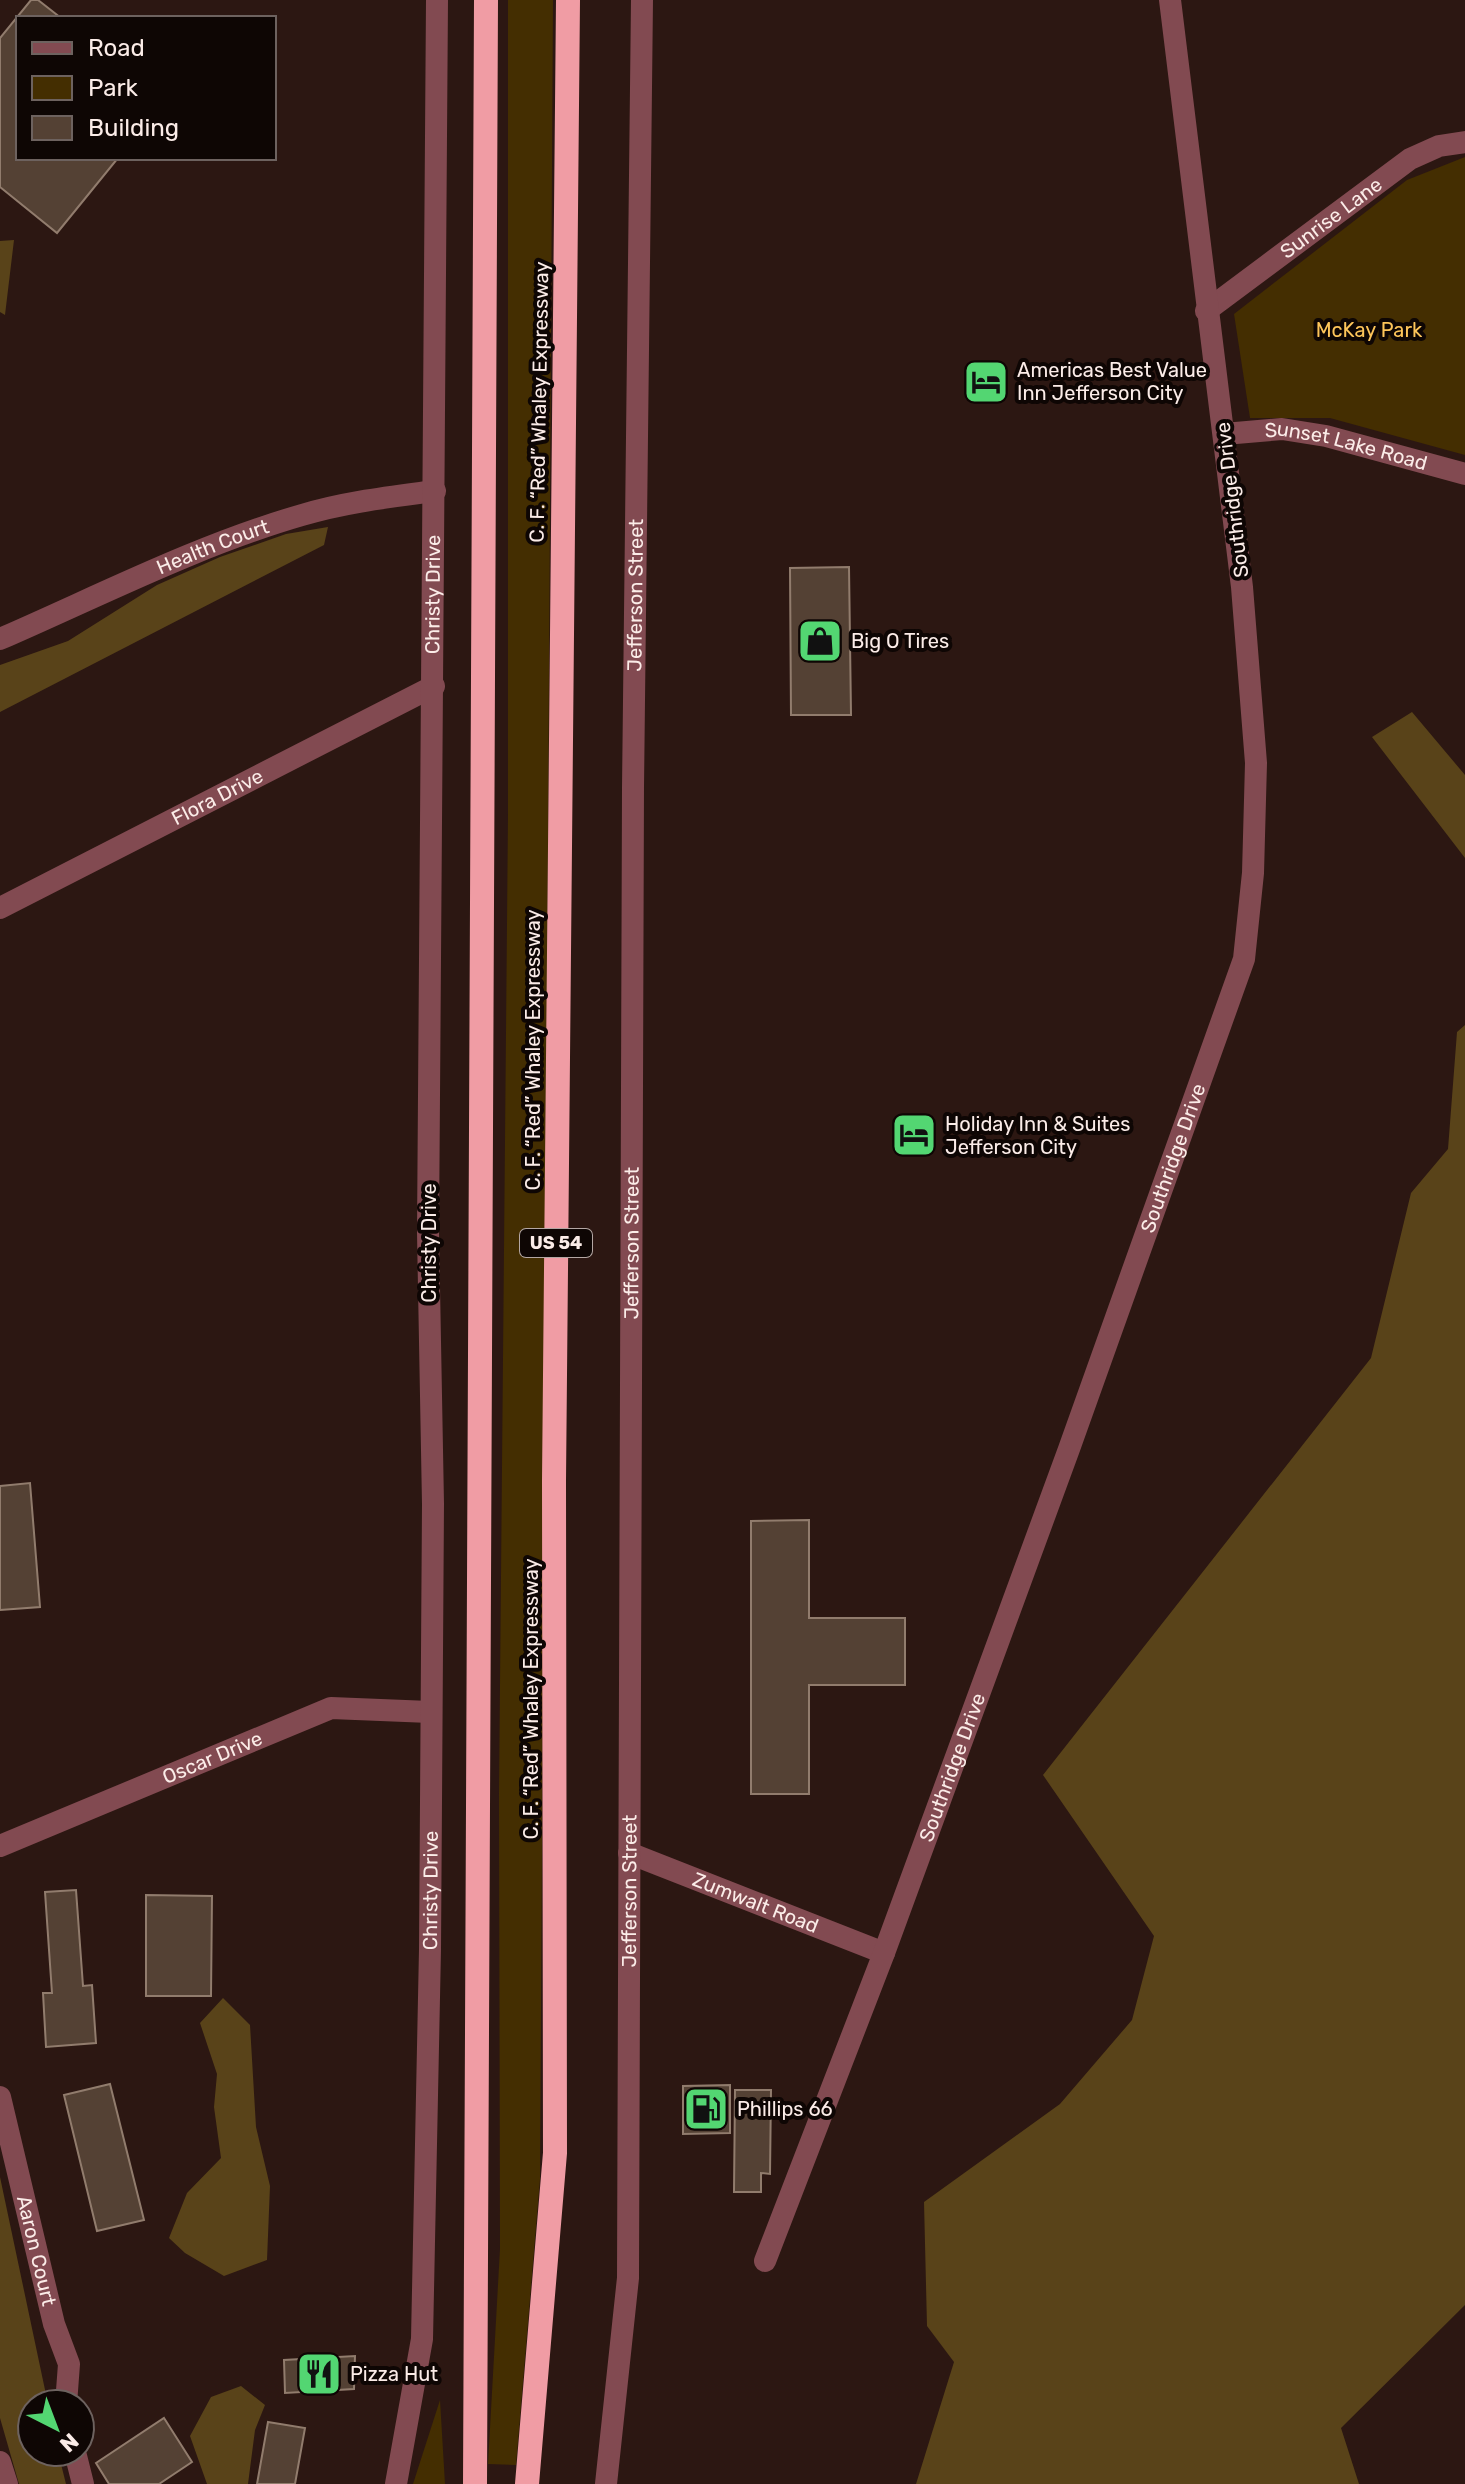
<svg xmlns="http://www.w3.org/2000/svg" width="1465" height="2484" font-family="Rubik,sans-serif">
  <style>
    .green { fill: #442e01 }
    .forest { fill: #594319 }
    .building { fill: #544134; stroke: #917c6d; stroke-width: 2 }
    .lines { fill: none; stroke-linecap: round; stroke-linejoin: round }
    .minor { stroke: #824a51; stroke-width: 22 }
    .tertiary { stroke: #824a51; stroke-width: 22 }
    .motorway { stroke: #f09ca4; stroke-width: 24 }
    .labels { text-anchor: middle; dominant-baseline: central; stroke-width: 8; stroke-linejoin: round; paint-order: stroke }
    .shield { fill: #0e0604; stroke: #b4a7a4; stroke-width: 2 }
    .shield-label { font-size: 18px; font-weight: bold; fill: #fbece8 }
    .street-label { font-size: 20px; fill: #fbece8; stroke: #0e0604 }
    .park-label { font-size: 20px; fill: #fdc55a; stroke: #0e0604 }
    .poi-label { font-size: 20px; fill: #fbece8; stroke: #0e0604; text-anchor: start }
  </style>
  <rect width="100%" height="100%" fill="#2c1712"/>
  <path class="green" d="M508,0h45l-13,2179 -24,286 -28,-1 12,-215 -1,-455 9,-980z
    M1465,157v298l-135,-37h-80l-16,-104 173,-134z
    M440,2400l5,84h-32z"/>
  <path class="forest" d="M14,240l-9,75 -5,-3v-71z
    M328,527l-4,18 -324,167v-47l68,-24 89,-56 63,-28 66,-23z
    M1412,712l53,63v83l-93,-121z
    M1465,1025v1280l-124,123 18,56h-443l38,-122 -27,-36 -3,-124 136,-98 72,-84 22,-84 -111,-161 328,-417 40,-165 37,-44 9,-117z
    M223,1998l27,27 6,102 14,59 -3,74 -43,16 -39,-23 -16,-15 18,-45 34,-35 -7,-51 3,-33 -17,-51z
    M0,2177l48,227h-16v48h26l8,32h-47l-19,-66z
    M241,2386l24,19 -10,25 -7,54h-41l-17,-48 21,-39z"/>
  <path class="building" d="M31,0h7l23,18h-43v140h100l-61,75 -57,-46v-149z
    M849,567l2,148h-60l-1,-147z
    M30,1483l10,124 -40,3v-124z
    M809,1520v98h96v67h-96v109h-58v-273z
    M76,1890l7,96 9,-1 4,58 -50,4 -3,-54h9l-7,-101z
    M146,1895l66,1 -1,100h-65z
    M110,2084l34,136 -47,11 -33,-136z
    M730,2085v48l-47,1v-48z
    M735,2090h36l-1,84 -9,-1v19h-27z
    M355,2356l-1,33 -69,4 -1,-33z
    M164,2418l28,44 -33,22h-50l-13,-21z
    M268,2422l37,6 -10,56h-38z"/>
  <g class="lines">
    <g class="minor">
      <path id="s1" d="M1206,311l204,-152 29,-13 26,-4"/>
      <path id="s2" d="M1224,434l58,-5 44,7 139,38"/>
      <path id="s3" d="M0,639c99,-43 198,-94 302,-124 43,-13 88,-18 133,-24"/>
      <path id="s4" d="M0,908l434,-222"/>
      <path id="s5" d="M0,1846l331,-138 99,4"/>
      <path id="s6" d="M629,1853l255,100"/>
      <path id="s7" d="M0,2097l54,227 15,40 -3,40"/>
      <path id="s8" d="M765,2261l119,-308 185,-504 175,-490 9,-86 3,-110 -14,-176 -72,-587"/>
      <path d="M75,2452l8,32"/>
      <path d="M0,2462l7,22"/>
    </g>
    <g class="tertiary">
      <path id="s9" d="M396,2484l26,-145 8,-390 3,-445 -5,-271 9,-1233"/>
      <path id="s10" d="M606,2484l22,-206 5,-1490 9,-788"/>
    </g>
    <path class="motorway" d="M475,2484l11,-2484
      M527,2484l28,-331 -1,-672 14,-1481"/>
  </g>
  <defs>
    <g id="hotel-square" transform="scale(2.3)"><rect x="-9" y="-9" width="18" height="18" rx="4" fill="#53d672" stroke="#0e0604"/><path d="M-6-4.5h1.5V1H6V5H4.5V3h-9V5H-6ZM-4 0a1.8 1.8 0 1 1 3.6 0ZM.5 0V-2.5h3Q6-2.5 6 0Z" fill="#111"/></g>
    <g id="shop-square" transform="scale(2.3)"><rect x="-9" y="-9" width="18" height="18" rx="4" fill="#53d672" stroke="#0e0604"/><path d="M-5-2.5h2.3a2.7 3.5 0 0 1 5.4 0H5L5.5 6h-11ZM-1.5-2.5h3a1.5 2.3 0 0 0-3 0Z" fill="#111"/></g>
    <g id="fuel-square" transform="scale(2.3)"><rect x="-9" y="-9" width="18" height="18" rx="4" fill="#53d672" stroke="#0e0604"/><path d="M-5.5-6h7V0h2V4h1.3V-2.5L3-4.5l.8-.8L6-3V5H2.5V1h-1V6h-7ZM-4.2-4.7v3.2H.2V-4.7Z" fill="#111"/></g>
    <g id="restaurant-square" transform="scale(2.3)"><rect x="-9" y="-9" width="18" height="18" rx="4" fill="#53d672" stroke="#0e0604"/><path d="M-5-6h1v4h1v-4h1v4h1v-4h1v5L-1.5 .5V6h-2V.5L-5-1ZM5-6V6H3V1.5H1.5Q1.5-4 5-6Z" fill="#111"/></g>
  </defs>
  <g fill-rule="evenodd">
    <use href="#hotel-square" x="986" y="382"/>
    <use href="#shop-square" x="820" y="641"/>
    <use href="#hotel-square" x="914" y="1135"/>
    <use href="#fuel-square" x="706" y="2109"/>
    <use href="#restaurant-square" x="319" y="2374"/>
  </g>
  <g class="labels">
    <rect class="shield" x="520" y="1229" width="72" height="28" rx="6"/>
    <g class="shield-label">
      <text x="556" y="1243">US 54</text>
    </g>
    <g class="street-label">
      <text stroke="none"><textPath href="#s1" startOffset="156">Sunrise Lane</textPath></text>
      <text transform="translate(539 402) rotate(-89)">C. F. “Red” Whaley Expressway</text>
      <text stroke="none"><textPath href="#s2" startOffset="124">Sunset Lake Road</textPath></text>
      <text transform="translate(1232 500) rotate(-97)">Southridge Drive</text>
      <text stroke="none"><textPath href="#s3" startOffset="232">Health Court</textPath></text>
      <text stroke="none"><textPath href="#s9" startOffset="1892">Christy Drive</textPath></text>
      <text stroke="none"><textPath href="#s10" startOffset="1890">Jefferson Street</textPath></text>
      <text stroke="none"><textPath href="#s4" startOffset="244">Flora Drive</textPath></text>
      <text transform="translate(533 1050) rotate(-90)">C. F. “Red” Whaley Expressway</text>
      <text stroke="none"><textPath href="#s8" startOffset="1176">Southridge Drive</textPath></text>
      <text transform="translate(429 1243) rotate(-90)">Christy Drive</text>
      <text stroke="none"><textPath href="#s10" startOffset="1242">Jefferson Street</textPath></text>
      <text transform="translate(531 1699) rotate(-90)">C. F. “Red” Whaley Expressway</text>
      <text stroke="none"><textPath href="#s5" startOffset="230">Oscar Drive</textPath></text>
      <text stroke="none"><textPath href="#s8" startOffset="528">Southridge Drive</textPath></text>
      <text stroke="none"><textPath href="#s9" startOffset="596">Christy Drive</textPath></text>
      <text stroke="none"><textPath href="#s10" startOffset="594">Jefferson Street</textPath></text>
      <text stroke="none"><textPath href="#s6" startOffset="136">Zumwalt Road</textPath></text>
      <text stroke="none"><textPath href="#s7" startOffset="158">Aaron Court</textPath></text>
    </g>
    <g class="park-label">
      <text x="1369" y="330">McKay Park</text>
    </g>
    <g class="poi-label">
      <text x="1017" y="370">Americas Best Value<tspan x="1017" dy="23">Inn Jefferson City</tspan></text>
      <text x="851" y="641">Big O Tires</text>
      <text x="945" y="1124">Holiday Inn &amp; Suites<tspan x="945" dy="23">Jefferson City</tspan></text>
      <text x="737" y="2109">Phillips 66</text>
      <text x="350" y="2374">Pizza Hut</text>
    </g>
  </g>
  <rect x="16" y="16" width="260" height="144" fill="#0e0604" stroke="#6d625f" stroke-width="2"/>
  <rect x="32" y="42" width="40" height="12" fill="#824a51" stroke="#6d625f" stroke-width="2"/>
  <text x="88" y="56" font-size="24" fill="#fbece8">Road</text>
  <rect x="32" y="76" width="40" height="24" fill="#442e01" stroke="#6d625f" stroke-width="2"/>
  <text x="88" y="96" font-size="24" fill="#fbece8">Park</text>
  <rect x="32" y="116" width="40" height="24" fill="#544134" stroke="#6d625f" stroke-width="2"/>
  <text x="88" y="136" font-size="24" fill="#fbece8">Building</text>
  <g transform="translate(56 2428) rotate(138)"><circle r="38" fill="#0e0604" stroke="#6d625f" stroke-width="2"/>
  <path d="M0-6L14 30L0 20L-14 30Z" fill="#53d672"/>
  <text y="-12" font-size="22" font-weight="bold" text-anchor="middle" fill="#fbece8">N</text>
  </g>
</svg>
